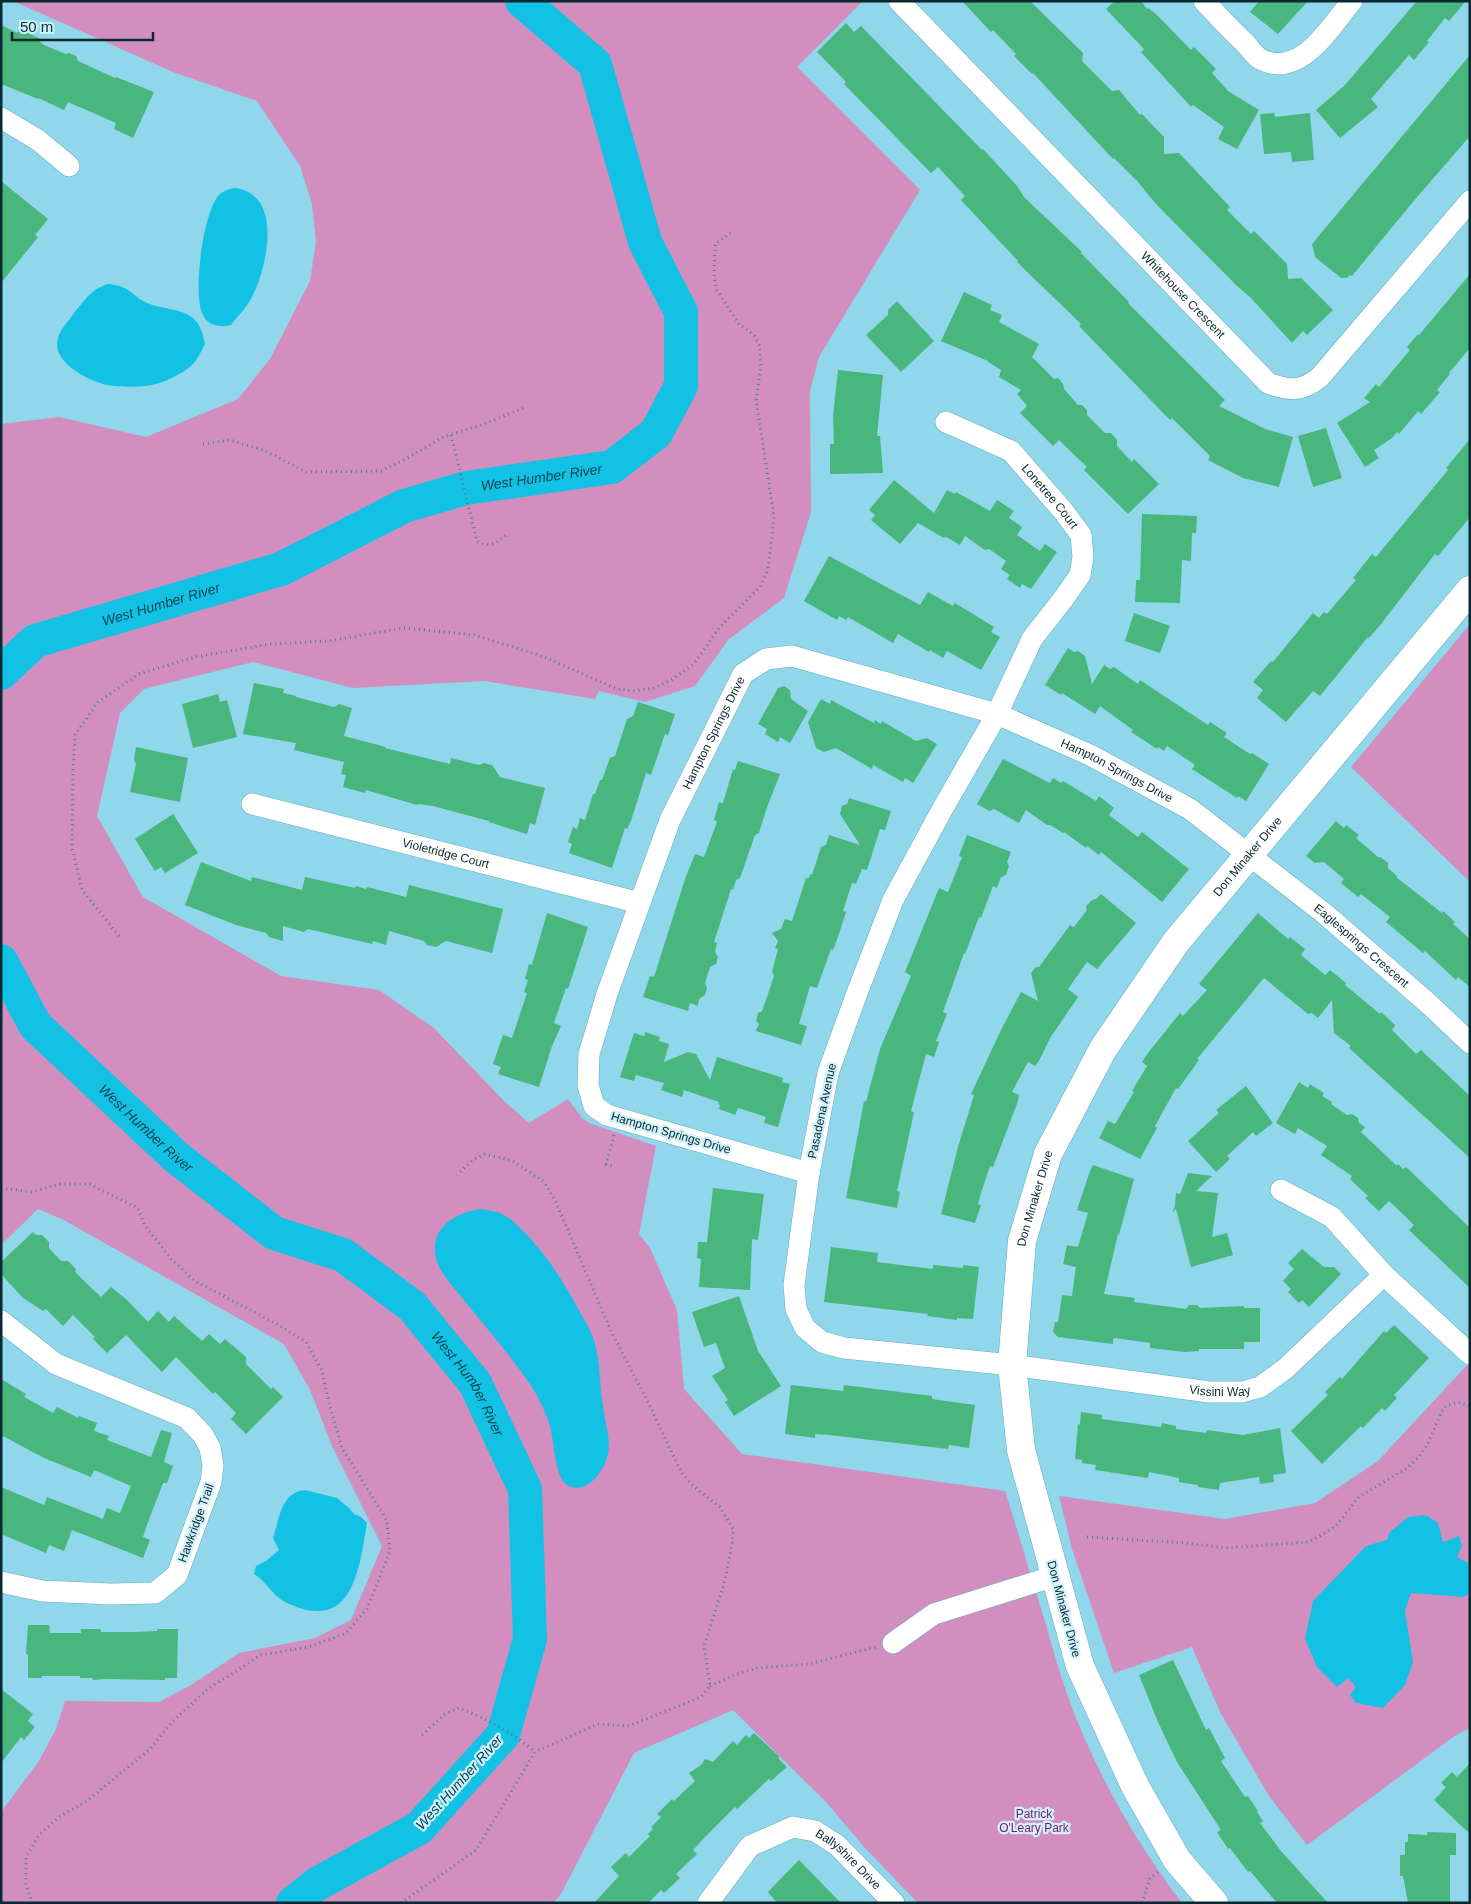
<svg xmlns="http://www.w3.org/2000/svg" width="1471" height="1904" font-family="Helvetica,sans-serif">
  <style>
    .green { fill: #d18ebe }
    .water { fill: #13c1e4 }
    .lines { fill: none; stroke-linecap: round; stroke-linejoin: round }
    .river { stroke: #13c1e4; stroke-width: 34 }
    .building { fill: #48b67d }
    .street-casing { stroke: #66acc0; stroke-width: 22 }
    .secondary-casing { stroke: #66acc0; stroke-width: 29 }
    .path { stroke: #4c7e8c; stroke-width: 3; stroke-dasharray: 1 4; stroke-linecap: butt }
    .street { stroke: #fff; stroke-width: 21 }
    .secondary { stroke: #fff; stroke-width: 28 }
    .labels { text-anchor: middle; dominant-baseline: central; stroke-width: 4.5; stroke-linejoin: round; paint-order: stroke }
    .street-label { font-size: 12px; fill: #09282f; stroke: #d0f2fc }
    .park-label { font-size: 12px; fill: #7c1568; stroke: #d0f2fc }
    .water-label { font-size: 14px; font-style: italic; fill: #004554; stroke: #d0f2fc }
  </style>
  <rect width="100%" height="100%" fill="#90d7eb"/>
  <path class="green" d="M13,1h850l-66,66 123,123 -101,167 -9,34 1,121 -27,86 -55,41 -34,47 -50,16 -46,-11 -4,8 -111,-18 -131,7 -100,-26 -109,27 -24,24 -23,103 46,81 138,79 98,14 55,38 69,72 26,23 39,-24 14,19 7,5 67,23 -17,88 11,14 27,62 7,79 58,65 263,37c14,44 27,89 41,134 7,23 13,47 21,69 27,75 67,146 115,209h-264l-54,-56 -37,-44 -94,-93 -99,43 -73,141 -8,9h-552v-91l38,-51 17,-32 9,-28 94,1 32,-17 48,-32 76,-15 36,-18 31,-74 -50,-100 -22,-56 -26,-46 -222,-125 -24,-10 -37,36v-821l58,-7 87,20 92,-38 32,-40 40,-78 6,-39 -4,-38 -12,-38 -43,-65 -84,-29z
    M1470,624v258l-119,-115z
    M1467,1365l3,3v360l-14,7 -149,110 -38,-49 -49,-84 -28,-65 -78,26 -42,-124 -13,-53 166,23 90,-16 63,-42z"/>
  <path class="water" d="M235,188c49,6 32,80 17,109 -5,10 -14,19 -21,28 -11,3 -24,1 -29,-12 -9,-22 1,-98 16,-117 5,-5 10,-7 17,-8z
    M108,284c25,2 24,14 42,20 13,5 34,5 44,15 7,6 9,16 11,25 -3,6 -7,14 -12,20 -9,9 -27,18 -41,21 -10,2 -27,2 -38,1 -20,-2 -58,-20 -57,-43 1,-12 11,-21 17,-30 11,-13 17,-24 34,-29z
    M479,1209c10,1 19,2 28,8 6,3 12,10 17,15 24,24 40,51 56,80 4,8 9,15 12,23 9,22 7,49 11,71 2,18 9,34 4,52 -5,15 -20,36 -38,28 -16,-8 -14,-47 -20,-63 -3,-10 -9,-22 -14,-31 -20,-32 -48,-63 -72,-93 -9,-12 -23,-25 -27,-40 -7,-30 17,-45 43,-50z
    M305,1490l32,8 12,10 5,6 7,3 6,6c-8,49 -15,112 -82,79 -13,-7 -19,-21 -31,-28l2,-8 10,-5 13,-11 -6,-12c6,-18 8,-46 32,-48z
    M1426,1515l12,8 5,19 16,-6 3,10 -5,11 13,7v29l-6,4 -53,-4 -6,18 8,51 -8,23 -22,23 -27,-5 -6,-8 6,-8 -8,-9 -11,9 -20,-20 -12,-28 8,-38 53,-55 21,-6 2,-7 19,-16z"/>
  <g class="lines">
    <g class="river">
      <path id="s1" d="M1,673l34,-32 246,-72 123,-63 62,-18 146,-21 44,-34 25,-47v-74l-36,-70 -50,-178 -73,-63"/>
      <path id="s2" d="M1,961l34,64 141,132 98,76 69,22 69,51 63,77 50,106 5,150 -27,96 -84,93 -102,56 -24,19"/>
    </g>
  </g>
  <path class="building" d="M962,1h68l53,52 -1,8 30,30 7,-1 21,25 2,-1 22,23v17l15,-1 51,54 -3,3 24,24 3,-3 33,33 1,15 13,-1 32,32 -26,25 -4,-4 -11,12 -41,-45 -15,-13 -80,-81 -18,-22 -24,-24 -1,1 -80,-86 -1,1 -18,-18 2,-2 -23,-24 -2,2z
    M1115,1h26l6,8 1,-1 8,6 35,36 3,-3 22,22 -4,4 16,18 31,19 -22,39 -19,-10 6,-12 -31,-22 -2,2 -50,-55 3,-3 -38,-40z
    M1259,1h49l-30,33 -28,-22z
    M1417,1h49l-17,20 -4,-3 -18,23 2,1 -15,18 -5,-5 -38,44 7,8 -38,31 -24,-28 28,-24z
    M846,23l8,9 7,-6 121,124 1,-1 34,37 7,11 58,55 -1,1 48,49 -1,1 97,97 -6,6 46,23 28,8 -14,50 -36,-9 -35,-18 2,-4 -38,-38 -2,2 -91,-94 2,-2 -64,-62 1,-1 -57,-61 4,-4 -27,-29 -7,6 -87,-89 2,-2 -29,-30z
    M1,25l17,8 1,-4 22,10 -1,3 6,4 20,8 3,-1 7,3 2,5 37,17 1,-1 38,15 -21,46 -19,-9 2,-6 -48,-21 -4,8 -26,-12v1l-37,-15z
    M1470,55v81l-58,67 -60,73 -2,-1 -3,3h-6l-26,-21 -3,-13z
    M1274,113l1,4 35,-4 4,47 -22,2 -1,-10 -27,2 -4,-40z
    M1,181l47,38 -13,16 3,2 -37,46z
    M1470,274v74l-21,25 1,1 -13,16 3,2 -19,22 -3,-3 -19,23 -2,-2 -5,6 -18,12 5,8 -14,9 -28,-44 33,-21 -6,-4 12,-14 3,3 31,-37 -3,-3 11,-13 1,1z
    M964,292l28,13 -2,5 12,5 -3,7 40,22 -7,13 22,22 4,-1 5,6 1,5 14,16h4l5,5v5l18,18h6l6,7v6l15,16 2,-3 25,25 -31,30 -44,-44 3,-3 -28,-27 -6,6 -33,-33 7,-7 -10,-12 4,-4 -22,-13 2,-7 -13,-8v-1l-47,-20z
    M897,301l37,40 -33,31 -35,-37 22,-20v-5z
    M838,370l45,5 -6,61h3l3,37 -53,1v-30h4l-1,-29z
    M1326,428l16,50 -29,9 -15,-51z
    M1470,439v78l-32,39 -3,-2 -54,70 -12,14 -1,-1 -48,59 -7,-5 -27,31 -29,-24 6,-8 -10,-8 18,-21 2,1 40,-49 6,5 5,-6 3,2 29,-34 -3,-2 19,-24 4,3 72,-87 -2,-2z
    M894,480l40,33 13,-23 8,4 1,-2 34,19 7,-11 17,11 -5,7 13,9 -5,8 23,16 5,-7 12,8 -26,37 -9,-5 -2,4 -13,-9 3,-4 -9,-6 5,-8 -17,-12 -4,1 -20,-14 -5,9 -14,-8 -2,1 -26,-15 -18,21 -29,-24 4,-5 -6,-5z
    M1142,514l55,2 -1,17h-4l-1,28 -9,-1 -2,43 -45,-1 1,-22h4z
    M829,556l91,49 8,-13 25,14 2,-3 39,24 -3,5 9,5 -19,33 -34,-19 -4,7 -13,-8 -1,2 -31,-18 -5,9 -45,-26 -2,3 -7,-4 -2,4 -33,-19z
    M1134,613l36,13 -10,27 -35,-12z
    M1068,648l6,4 4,-1 7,5 7,28 12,-19 6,4 4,-2 24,17 2,-4 68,45 2,-3 17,11 -3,4 26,17 2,-1 17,11 -23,37 -8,-5 -1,2 -45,-29 3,-4 -28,-19 -3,5 -6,-4 -1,2 -26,-17 2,-2 -33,-24 -5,8 -33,-21 -1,2 -16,-10z
    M254,683l30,6 -1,4 13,3v1l38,10 5,-3 13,4 -8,28 42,11 -1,1 65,16 1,-6 28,7 5,-2 8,2 8,12 45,11 -10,37 -5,-2 -3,11 -7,-2 -31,-10v-1l-56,-15 -15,-2 -1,1 -51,-15 -1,3 -22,-6 3,-12 -5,-1 3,-12 -50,-12 2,-7 -53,-9z
    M784,686l6,4 1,9 17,12 -18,32 -10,-6 -2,5 -13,-8 2,-5 -9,-5 20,-36z
    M218,694l2,8 7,-2 10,37 -44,11 -11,-44z
    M821,699l9,5 1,-4 43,23 1,-3 6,4 1,-3 34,20 11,-3 10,6 -24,39 -8,-5 -2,4 -30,-17 -1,4 -36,-21 -12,4 -8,-4 -8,-26z
    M638,702l37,12 -7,21 -3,-1 -14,41 -5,-2 -15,48 -4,8 -2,-1 -13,40 -43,-15 3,-9 -4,-2 5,-15 4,2 3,-11 5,2 8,-26h2l5,-14h2l8,-22 5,-2 12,-37 6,-3z
    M136,747l52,11 -8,44 -50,-10 6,-28 -2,-4z
    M1003,759l47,24 3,-5 8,5 2,-2 33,20 3,-5 15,12 -5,7 29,22 4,-5 47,37 -27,33 -61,-50 -2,3 -12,-9 -1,2 -22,-16 -1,1 -13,-8h-3l-21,-15 -7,13 -25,-14 -5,2 -12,-7z
    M738,761l42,13 -14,36 -7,23 -4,2 -15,43 -4,2 -3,10 -2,-1 -17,53 3,1 -2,9 3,5 -2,7 -6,3 -5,16 2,5 -2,7 -6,4 -1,7 -8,-3 -2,8 -45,-14 7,-21 4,1 31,-98 10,-25 9,3 13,-35 -3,-2 5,-18 4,1 10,-34 2,1z
    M849,798l42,13 -6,19 -5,-1 -13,41 -5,-1 -6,15 -4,-1 -9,28 3,1 -8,25 -5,13 -2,-1 -14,39 -7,-2 -11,38 8,2 -6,19 -45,-14 3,-7 -3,-3 2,-8 4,-2 5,-14 7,-21 -2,-4 6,-23 -3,-1 3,-7 -6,-8 9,-4 4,-10 7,2 14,-43h3l1,-4 2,1 9,-28 5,-2 3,-10 31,10 -20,-31 2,-8 5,-2z
    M173,814l25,39 -33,20 -4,-6 -6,4 -20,-32z
    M1336,821l8,7 2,-3 13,10 -3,3 22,19h2l8,6v5l9,8 -1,1 46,36 1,-2 12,11 -2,2 17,15v48l-12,-10 -2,3 -31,-29 -2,2 -37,-31 4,-5 -29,-23 -3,3 -17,-14 3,-4 -20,-17 -9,1 -9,-7z
    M967,835l44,17 -4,10 2,4 -3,9 -5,2 -4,11 -4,-2 -12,32 -2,-1 -14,37 -1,-1 -21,59 4,2 -11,27 3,1 -5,15 -8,-3 -15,57 3,1 -17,79 3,1 -3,16 -51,-10 18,-97 2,1 14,-53 31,-73 -6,-4 34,-84 9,4 14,-35 -3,-1z
    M201,862l50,19 1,-4 50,13 3,-13 50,11 1,-2 10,3 1,-2 39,10 3,-12 94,24 -11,44 -46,-12 -10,6 -9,-2 -3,-4 -35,-10 -3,14 -13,-4 -1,3 -64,-15 -4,3 -21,-6v15l-14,-4 -3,-4 -30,-8 -51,-20z
    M1101,894l35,29 -39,46 -10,-7 -19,27 10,8 -28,41 -11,23 -4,5 -7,-4 -16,30 7,3 -1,6 -25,66 -3,-1 -9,27 -3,11 3,1 -6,18 -34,-9 17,-67 16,-52 -3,-1 30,-64 20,-38 17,9 -7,-28 5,-6h3l31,-42 4,2 13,-17 -1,-4 6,-6 4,-1z
    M547,913l41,14 -20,62 -2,-1 -12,35 7,3 -9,20 -13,41 -41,-13 3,-7 -8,-3 10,-29 9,3 15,-45 -3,-1 4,-12 -3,-1 4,-15 3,1z
    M1258,913l30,26 2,-2 15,12 -4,6 24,20 5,-5 16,13 -1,2 35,29 1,-2 14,13 -3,5 24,24 5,-4 49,46v62l-121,-110 2,-2 -17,-13 -2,-33 -14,18 -6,-5 -4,1 -44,-36 -67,81 2,1 -21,29 -2,-1 -21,38 2,2 -17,31 -41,-21 9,-17 7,3 19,-32 -2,-1 15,-25 -5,-4 6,-9 32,-40 3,3 24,-26 -8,-6z
    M645,1032l15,5 -1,4 10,3 -5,18 24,-10 8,2 14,26 7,-23 66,21 -1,4 8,2 -12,43 -14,-4 2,-6 -28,-9 -3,7 -16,-6 1,-4 -2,-1 1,-2 -35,-12 -2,7 -21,-7 3,-7 -28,-8 -2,6 -14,-4 14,-44 10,3z
    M1299,1082l9,6 2,-4 14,9 -2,3 10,6 -1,2 16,11 5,-1 6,4 1,5 6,4 -4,5 36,34 1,-2 5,5 3,-2 64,61v60l-61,-58 5,-5 -25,-24 -10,10 -14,-13 3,-2 -18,-17 2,-3 -31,-21 6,-9 -29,-18 -3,6 -19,-11z
    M1246,1086l27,37 -17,13 -3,-4 -26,24 3,3 -14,13 -28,-31 31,-28 -3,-3z
    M1093,1165l41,14 -15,56 -1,-1 -14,60 31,4 -1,4 52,7 3,-4h8l3,3 44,-2v2h16v34h-16v7h-45v2l-14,1 -35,-4v-5l-35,-5 -2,1v5l-55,-7 -5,-5 2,-10h3l4,-27 10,1 4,-29 -13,-3 4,-19 11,2 10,-34 -11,-3 13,-39z
    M1188,1173l24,3 -16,15 22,2 -6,44 15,-4 6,22 -42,12 -15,-58 -4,4 3,-7 1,-13 4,1z
    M713,1188l51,6 -6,46 -6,-1 -2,51 -51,-3 2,-28 -4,-1 1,-16h9z
    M33,1232l3,3h6l7,7v6l12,13h7l8,8 -1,3 26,25 10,-10 16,13 21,22 10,-11 11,11 5,-6 28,25 7,-7 11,10 5,-5 21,18v7l25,25 2,-2 10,10 -37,37 -15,-15 5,-6 -21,-21 -2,2 -37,-37 -14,15 -36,-37 -19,18 -14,-14 2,-2 -22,-22 -10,11 -17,-17 -3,2 -20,-13 -22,-24v-12z
    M831,1247l47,6 -1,9 56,7v-4l30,3v-3l16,2 -6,52 -16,-1v2l-30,-4 1,-2 -104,-12z
    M1302,1249l22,18h10l7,7 -32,33 -7,-7 -3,3 -11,-11 3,-3 -8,-8 11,-12 -6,-6z
    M739,1296l19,55 23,35 -47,30 -9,-14 3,-2 -16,-24 13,-8 -9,-25 -12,4 -12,-35z
    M1394,1325l35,33 -35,37 3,3 -12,13 -3,-3 -19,20 -2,-2 -39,38 -31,-33 37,-36 -3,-3 15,-15 2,2 42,-48 2,2z
    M1,1379l25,15 -2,3 29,16 4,-6 21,11 1,-2 18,7 -3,8 15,5 -2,4 44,17 10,-27 11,3 -8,29 9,4 -6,17h-4l-15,39 -5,15 7,3 -7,18 -71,-28 -8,21 -15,-6 -3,8 -45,-19v-47l43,18 3,-8 56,22 4,-11 13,5 11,-27 -37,-16 -3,7 -47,-19 -43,-23z
    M791,1385l52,6 1,-6 88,11v3l43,6 -6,43 -20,-3 -1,4 -119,-14 -14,-1v4l-30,-4z
    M1081,1412l21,3v4l59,8 1,-4 14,3v3l30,4 1,-3 36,5 37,-7 6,45 -13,2 1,7 -14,2 -1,-7 -39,6 -1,7 -21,-3v-2l-19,-3v-4l-30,-6 -1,6 -53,-8 1,-5 -14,-2v-3l-7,-1 3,-35 2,1z
    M28,1625h21l1,8h31v-4h20v3h32l24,-1v-2h21l-1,49h-12v2l-61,-1 -11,1 -1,-2h-12v-2h-38v2h-14v-24h-2z
    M1173,1660l33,70 3,-2 16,30 -4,3 24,36 3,-1 10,15 -1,1 6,9 -3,2 21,28 47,52h-51l-27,-32 -2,1 -18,-24 -2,1 -11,-17 4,-2 -44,-68 -19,-40 -19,-47z
    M1,1689l32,25 -5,7 7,6 -11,13 -3,-3 -20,26z
    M754,1733l26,24 -2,1 9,9 -16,14 -2,-2 -32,30 -2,-2 -25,25 -17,18 4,4 -21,20 4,4 -16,15 -3,-3 -13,13h-54l25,-27 -8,-9 15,-14 3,4 21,-21 -2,-2 5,-5 -2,-2 10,-10 -4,-3 15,-15 2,2 21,-20 -6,-8 12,-8 4,-6 8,3 20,-21 4,4 9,-10 3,3z
    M1470,1763v71l-36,-34 12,-13 -5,-4 11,-11 5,5z
    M1427,1832l29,1v22h-6v48h-42l-5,-27h-3v-21h5v-13h3v-8l19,1z
    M799,1860l42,43h-64l-9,-11z"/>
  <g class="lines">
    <g class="street-casing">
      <g id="street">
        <path id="s3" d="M899,1l369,382c21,8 34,9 52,-6l150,-176"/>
        <path d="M1204,1c13,14 26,28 40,41 5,5 10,13 16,17 40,21 70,-32 92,-58"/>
        <path d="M1,118l37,22 31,26"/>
        <path id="s4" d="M946,422l65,29 53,61 17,23 2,22 -3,18 -16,23 -32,41 -35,75 -54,94 -50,92 -36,93 -29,80 -19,100 -15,112 2,24 9,19 17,14 22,6 168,17 197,27h33l18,-5 25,-18 99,-94"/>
        <path id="s5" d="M252,804l388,99"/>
        <path id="s6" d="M809,1173l-202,-58 -13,-9 -6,-21 1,-31 18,-60 63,-174 73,-146 23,-15 26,-3 205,58 93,41 100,54 135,105 105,91 40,38"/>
        <path d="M1281,1190l51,27 52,58 86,79"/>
        <path d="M1,1321l55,43 131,54 16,17 7,13 3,17 -2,17 -34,93 -22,18 -44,1 -69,-3 -41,-9"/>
        <path d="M893,1643l41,-29 121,-38"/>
        <path id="s7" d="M708,1903l42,-57 43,-19 22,4 22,14 57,58"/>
      </g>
    </g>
    <g class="secondary-casing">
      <g id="secondary">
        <path id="s8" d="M1214,1903l-37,-43 -42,-74 -55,-120 -59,-216 -9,-85 10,-124 26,-87 55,-105 73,-107 294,-352"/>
      </g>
    </g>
    <path class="path" d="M451,435l26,106c13,8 21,1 31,-8
      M203,444l27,-4 36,11 40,21 75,-1 23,-11 39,-23 38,-12 43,-17
      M119,936l-37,-46 -10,-42 1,-75 2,-38 23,-33 41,-28 56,-17 75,-13 58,-3 76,-13 70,7 68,21 75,33 18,2 19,-3 17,-8 23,-16 25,-36 41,-41 8,-17 6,-54 -18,-116 5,-34 -2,-21 -5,-10 -15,-11 -22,-34 -3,-14 1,-32 17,-12
      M614,1135l-8,29 9,3
      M1,1188l31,4 27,-8h30l49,24 6,16 27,35 24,22 82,43 29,18 16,29 8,36 12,41 45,73 3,30 -23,58 -22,25 -37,13 -47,8 -53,34 -34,31 -25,30 -62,51 -28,16 -20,18 -13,22v27l6,19
      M1087,1537l99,6 42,5 81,-6 26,-15 24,-30 48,-29 12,-11 9,-14 14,-32 4,-5 11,-4 13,4
      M710,1686l24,-11 23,-7 52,-4 67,-17
      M422,1735l23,-21 14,-6c23,8 59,28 76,44
      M401,1903l75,-53 59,-98 63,-28 31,2 72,-29 9,-11 -6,-40 20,-62 8,-39 1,-16 -13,-22 -26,-20 -13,-15 -31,-66 -40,-77 -55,-129 -11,-18 -31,-21 -28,-7 -12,6 -16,15
      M1142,1903l8,-25 8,-6"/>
    <use href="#street" class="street"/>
    <use href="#secondary" class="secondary"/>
  </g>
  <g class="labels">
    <g class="street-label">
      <text stroke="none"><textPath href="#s3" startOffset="409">Whitehouse Crescent</textPath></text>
      <text stroke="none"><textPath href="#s4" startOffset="131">Lonetree Court</textPath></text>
      <text stroke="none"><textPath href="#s6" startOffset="624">Hampton Springs Drive</textPath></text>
      <text stroke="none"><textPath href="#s6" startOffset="1089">Hampton Springs Drive</textPath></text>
      <text stroke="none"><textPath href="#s5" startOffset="200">Violetridge Court</textPath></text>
      <text stroke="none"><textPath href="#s8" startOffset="1158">Don Minaker Drive</textPath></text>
      <text stroke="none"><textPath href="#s6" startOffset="1391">Eaglesprings Crescent</textPath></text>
      <text transform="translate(822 1111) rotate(-78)">Pasadena Avenue</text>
      <text transform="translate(671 1133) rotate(16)">Hampton Springs Drive</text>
      <text stroke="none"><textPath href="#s8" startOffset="752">Don Minaker Drive</textPath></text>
      <text stroke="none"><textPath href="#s4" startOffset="1465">Vissini Way</textPath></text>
      <text transform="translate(196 1523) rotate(-70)">Hawkridge Trail</text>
      <text transform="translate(1064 1609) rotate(75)">Don Minaker Drive</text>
      <text stroke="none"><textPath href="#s7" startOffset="184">Ballyshire Drive</textPath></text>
    </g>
    <g class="park-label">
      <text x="1034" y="1814">Patrick<tspan x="1034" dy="14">O'Leary Park</tspan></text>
    </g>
    <g class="water-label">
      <text stroke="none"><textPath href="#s1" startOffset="582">West Humber River</textPath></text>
      <text stroke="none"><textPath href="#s1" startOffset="178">West Humber River</textPath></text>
      <text stroke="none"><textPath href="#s2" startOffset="224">West Humber River</textPath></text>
      <text stroke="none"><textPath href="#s2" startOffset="644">West Humber River</textPath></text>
      <text transform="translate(459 1782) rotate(-48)">West Humber River</text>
    </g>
  </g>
  <rect width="1471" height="1904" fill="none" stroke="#09282f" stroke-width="5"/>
  <path d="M12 32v8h141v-8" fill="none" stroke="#09282f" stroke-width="2.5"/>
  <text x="20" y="32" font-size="15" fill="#09282f" stroke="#d0f2fc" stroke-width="4" paint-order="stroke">50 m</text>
</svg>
